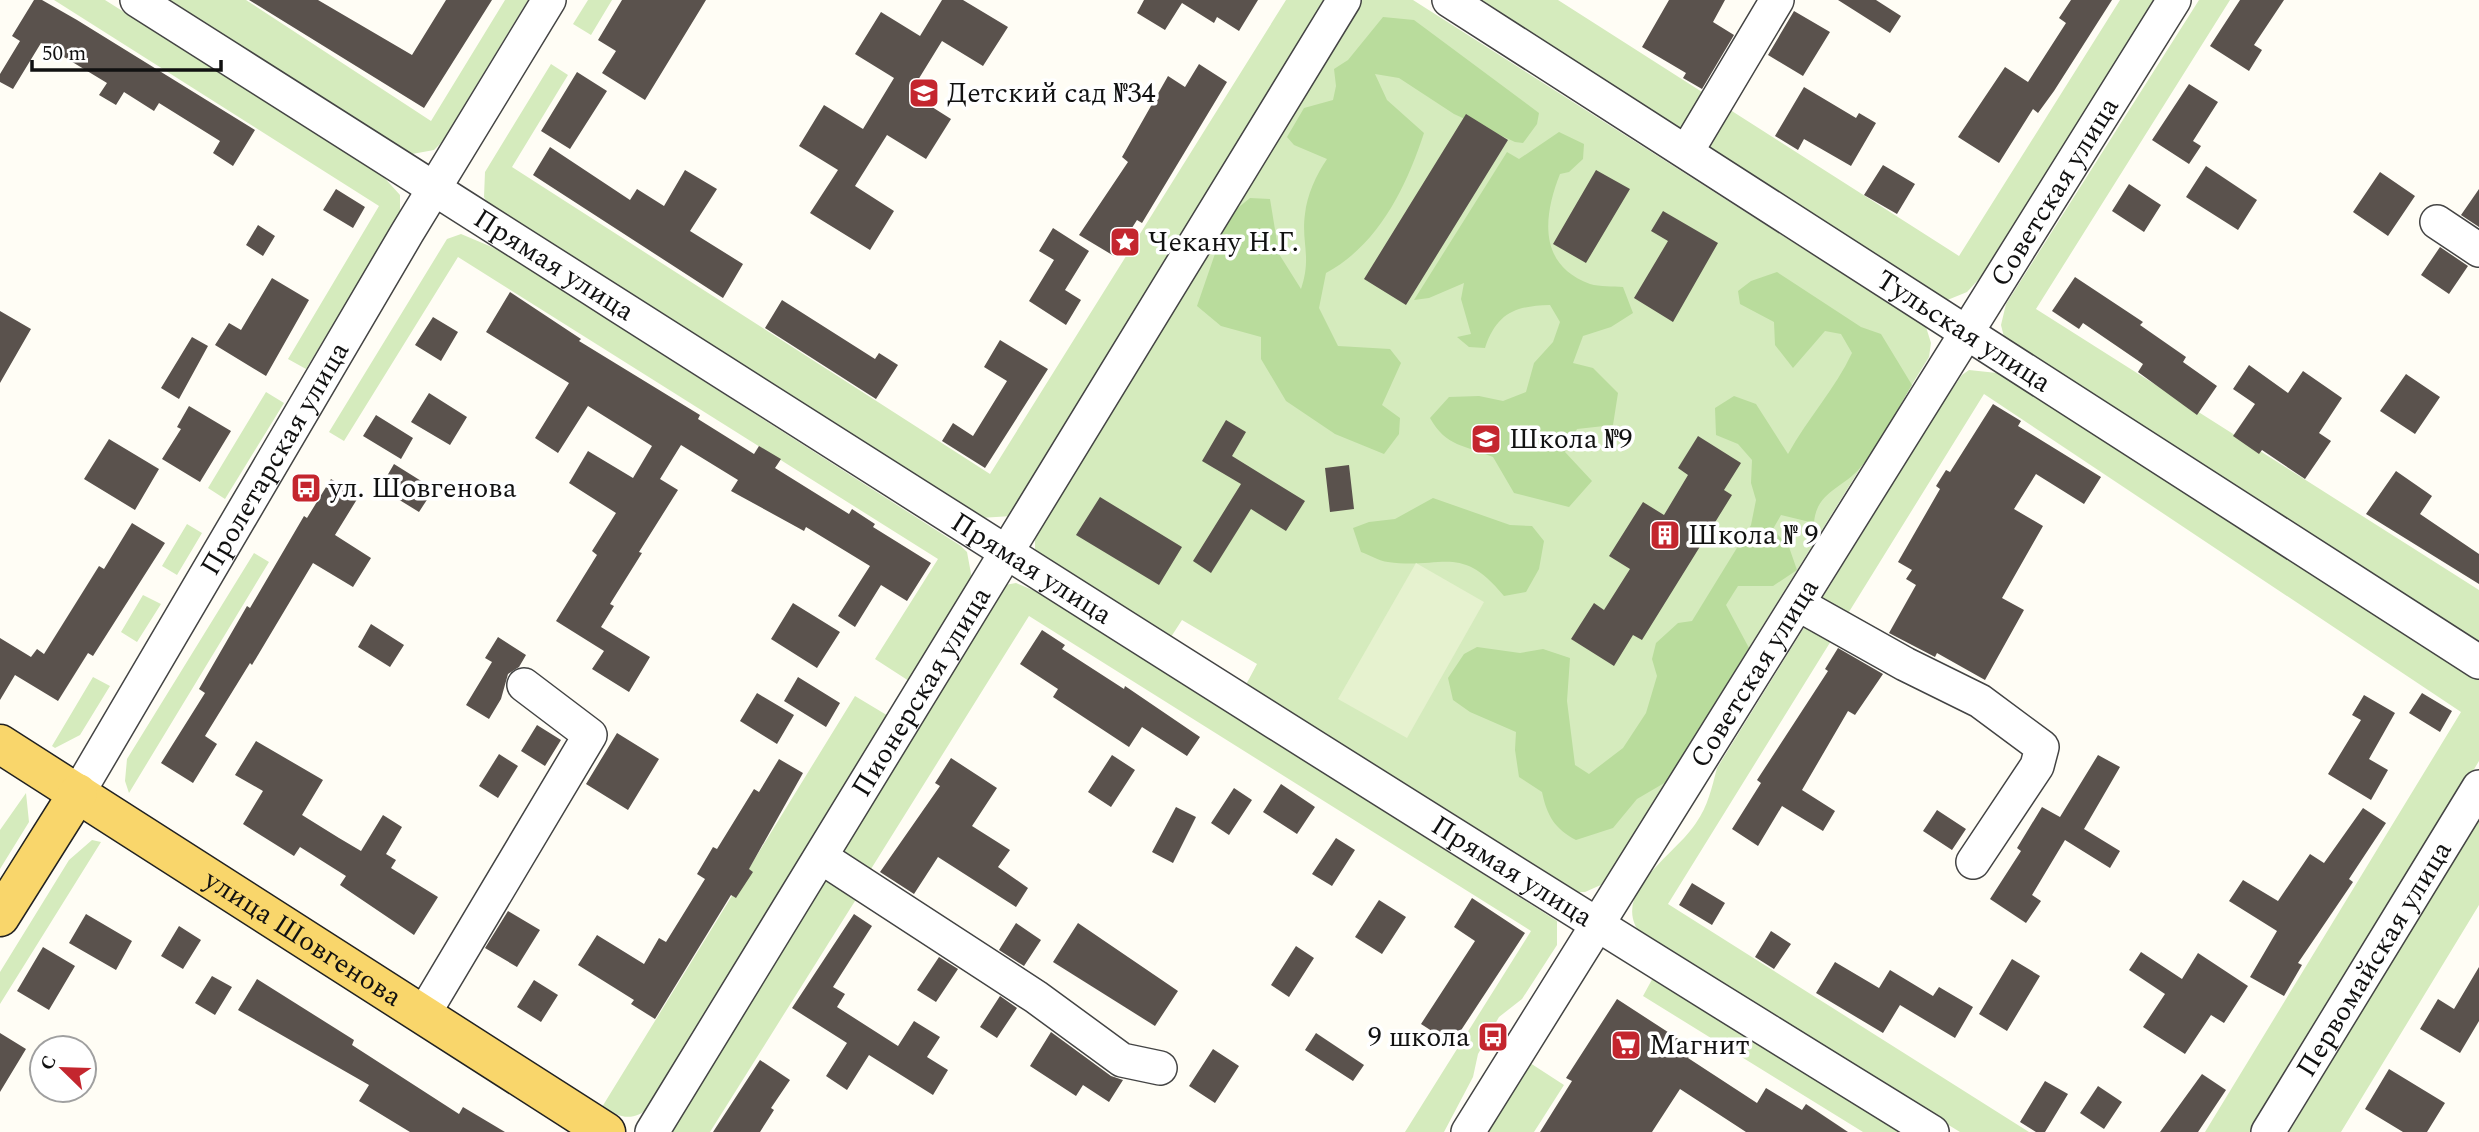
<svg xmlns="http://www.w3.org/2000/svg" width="2479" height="1132" font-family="Spectral,serif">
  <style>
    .green { fill: #d5ebbd }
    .forest { fill: #b9dc9c }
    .pitch { fill: #e6f2cf }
    .building { fill: #5a524d }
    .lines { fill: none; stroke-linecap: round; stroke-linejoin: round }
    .minor-casing { stroke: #444; stroke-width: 36 }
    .major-casing { stroke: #222; stroke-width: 41 }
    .minor { stroke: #fff; stroke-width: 33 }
    .major { stroke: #f9d66b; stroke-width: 38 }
    .labels { text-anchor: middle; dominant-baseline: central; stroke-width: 7; stroke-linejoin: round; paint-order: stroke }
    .poi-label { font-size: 28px; fill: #111; stroke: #fff; text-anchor: start }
    .street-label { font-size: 28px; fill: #111; stroke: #fff }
  </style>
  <rect width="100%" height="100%" fill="#fffdf5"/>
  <path class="green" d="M54,0h51l276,174 19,21v20l-94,154 -18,-10 91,-153z
    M166,0h80l185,121 74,-121h23l-86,142 -8,8 -22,4z
    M588,0h24l-21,35 -18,-11z
    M1286,0h44l-318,516 -32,2 -492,-313 -4,-8 1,-25 66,-108 17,11 -56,92 478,307z
    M1359,0h54l513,327 5,16 -2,14 -326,527 -18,8h-14l-330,-198 16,-30 -75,-44 -13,20 -134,-88v-19z
    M1466,0h92l401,256 161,-256h35l-175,278 -13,14 -22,9z
    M2199,0h31l-194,309 443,281v56l-474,-305 -4,-16 5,-21z
    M461,234l38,16 462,296 6,6 5,27 -63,102 -34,-22 63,-100 -480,-302 -114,184 -15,-9 118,-193z
    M1969,370l28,3 95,54 387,247v87l-224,371h-50l256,-420 -477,-318 -316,510 361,228h-69l-314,-192c-44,-43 29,-84 50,-117 12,-17 16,-36 21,-55l229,-370 16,-23z
    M266,392l18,11 -59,96 -17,-11z
    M187,524l15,9 -25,42 -15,-9z
    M254,553l15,9 -140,231 -4,-12 2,-22z
    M1016,583l26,11 515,327v24l-35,54 -23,18 -21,37 -5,23 -29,55h-39l126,-201 -502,-315 -163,261 -35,-24 174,-268z
    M143,595l18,9 -24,38 -16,-10z
    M93,677l17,9 -30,49 -25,13 -3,-2z
    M855,696l35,21 -240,390c-17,15 -30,11 -48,0z
    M26,793l3,29 -29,47v-39z
    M2479,818v87l-138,227h-52z
    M92,840l9,2 -101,162v-32l69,-112z
    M824,870l36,23 -150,239h-38l1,-9z
    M1655,974l255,158h-47l-220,-136z
    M1527,1061l37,24 -30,47h-50z"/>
  <path class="forest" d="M1383,17l31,3 125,93 -2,11 -14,19 -8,-1 -61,-28 -55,-36 -24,-4 12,26 37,33c-18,55 -46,112 -98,140l-7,35 19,38 52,3 11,14 -19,42 18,13 -1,16 -15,20 -49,-20 -49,-33 -25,-42v-22l-40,-11 -24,-20 31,-90 22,-18 20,1 9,55 22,35c11,-33 0,-46 4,-75 2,-19 11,-39 22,-55l-33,-14 -7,-8 17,-29 29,-8 3,-14 -2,-17 14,-9z
    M1559,132l25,12 -1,15 -14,13 -9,2c-17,43 -22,91 30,110 10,3 23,2 33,3l10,26 -22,14 -28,9 -10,27 20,5 25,25 -5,32 -36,4 -12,23 27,29 -23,26 -55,-14 -21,-36c-28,-12 -47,-10 -63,-39l19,-21 30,-1 24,5 23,-9 8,-29 19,-21 7,-20 -10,-17c-35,1 -53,8 -65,43l-16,-1 -12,-10 14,-3 -10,-35 3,-16 -35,15 -15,2 93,-148 12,7z
    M1777,272l84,55 20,7 31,51c-16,26 -31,60 -52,83 -17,20 -44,24 -46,55l-33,-8 -8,14 16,18 8,23 -24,16h-35l-12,19 23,43 -83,134 -29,17 -24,29 -37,12c-21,-11 -29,-24 -34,-48l-23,-15 -4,-27 1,-18 -46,-20 -17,-12 -5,-22 16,-24 13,-7 43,6 23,-4 27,9 -3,43 8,64 14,9 34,-26 23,-35 11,-37 -5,-17 4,-16 22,-20 14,-2 59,-96 5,-25 -5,-17 1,-23 -14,-16 -22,-9 -1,-27 19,-12 22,8 32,50c20,-36 47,-65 64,-101l-11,-19 -16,-3 -32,37 -18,-23 -1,-23 -34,-18 -2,-13 13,-10z
    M1433,498l77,27 22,1 12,15 -5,28 -13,23 -22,4c-44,-54 -62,-26 -116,-34 -9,-1 -18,-7 -27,-10l-8,-24 16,-6 26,-3z"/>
  <path class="pitch" d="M1416,563l68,39 -77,136 -69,-39z"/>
  <path class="building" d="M34,0h8l35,20 178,110 -22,36 -20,-13 7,-12 -61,-38 -5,8 -30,-19 -8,13 -17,-10 8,-12 -66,-40 -28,46 -13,-7v-8l20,-33 -8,-5z
    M249,0h69l94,55 34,-55h46l-68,108z
    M622,0h84l-61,100 -43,-27 14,-22 -18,-11z
    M942,0h21l45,27 -25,39 -41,-25 -32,52 41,26 -25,40 -39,-24 -32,51 39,25 -24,39 -60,-37 28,-43 -39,-24 25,-41 39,24 31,-51 -39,-24 26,-42 39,24z
    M1144,0h114l-19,31 -22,-14 -3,6 -32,-20 -17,27 -28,-17z
    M1669,0h56l-12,22 21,13 -32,54 -19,-11 3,-5 -44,-26z
    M1838,0h38l25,16 -11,17z
    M2071,0h41l-58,91 -16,22 -5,-4 -34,54 -41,-26 47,-70 23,15 38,-59 -7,-5z
    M2240,0h44l-30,45 8,5 -13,21 -39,-25z
    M1794,11l36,21 -27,44 -35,-21z
    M1199,64l28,18 -85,141 -5,-3 -23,36 -35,-21 49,-73 -6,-5 46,-81 17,11z
    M577,72l30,19 -37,58 -29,-18z
    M2189,84l29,18 -25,39 8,5 -12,18 -37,-24z
    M1804,87l52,31 3,-5 17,10 -25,43 -47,-27 -6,11 -23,-14z
    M1466,114l42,26 -102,165 -42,-26z
    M550,147l80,53 7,-11 27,17 21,-36 32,19 -27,42 53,33 -20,34 -190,-123z
    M1883,165l32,19 -18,30 -33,-19z
    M2206,166l51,34 -19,30 -52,-33z
    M1596,170l34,19 -44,74 -33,-19z
    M2380,172l35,24 -27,40 -35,-24z
    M2129,184l32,21 -17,27 -32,-21z
    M336,189l29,18 -12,21 -30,-18z
    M2479,189v38l-18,-12z
    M1663,211l55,32 -45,79 -39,-24 34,-57 -17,-10z
    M258,225l17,11 -12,20 -17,-11z
    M1053,228l36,23 -24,39 16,10 -15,25 -37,-24 25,-41 -15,-9z
    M2440,247l28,19 -19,28 -28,-19z
    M2075,277l68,45 -3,3 46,32 -3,5 34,24 -20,29 -59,-43 5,-8 -60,-41 -4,6 -27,-18z
    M272,278l37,22 -43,76 -51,-31 14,-22 12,7z
    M510,292l71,47 -2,2 121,74 -2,4 56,35 5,-8 22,13 -6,9 74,46 3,-5 23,15 -2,3 58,36 -24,38 -26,-16 -26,42 -17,-11 32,-50 -64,-39 -2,4 -73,-40 7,-11 -57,-35 -21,34 18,11 -39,62 3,1 -32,51 4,2 -13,21 49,30 -21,35 -37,-23 12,-18 -48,-30 41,-66 -5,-4 24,-38 -47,-30 19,-32 45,27 19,-32 -64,-40 -30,47 -23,-15 34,-55 -83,-51z
    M782,300l93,59 4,-6 19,12 -22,34 -111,-71z
    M0,311l31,18 -31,54z
    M433,317l25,15 -17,29 -26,-16z
    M192,337l16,9 -29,53 -18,-11z
    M1000,340l48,29 -63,99 -43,-27 11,-18 20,13 34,-55 -23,-14z
    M2249,365l39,28 15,-22 39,27 -23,35 12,8 -26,38 -43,-29 -3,4 -26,-18 22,-32 -22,-15z
    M2406,374l34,23 -25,37 -35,-23z
    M429,393l38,24 -17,28 -39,-23z
    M1993,404l28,17 -3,5 83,51 -17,27 -48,-30 -22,35 29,17 -41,72 22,12 -39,70 -48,-27 -2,4 -46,-24 27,-48 -10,-6 6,-9 -14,-8 42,-73 -4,-3 10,-16 4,2z
    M189,406l42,25 -31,51 -38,-23 19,-30 -4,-2z
    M376,415l37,23 -12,21 -38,-23z
    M1226,420l20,12 -14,24 73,45 -19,30 -35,-22 -40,64 -18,-12 48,-77 -39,-23z
    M1698,436l43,27 -17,27 8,5 -90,145 -9,-5 -19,31 -43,-27 23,-36 10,7 26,-41 -21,-13 34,-54 21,13 24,-40 -10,-7z
    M109,439l50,30 -24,41 -51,-31z
    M394,464l40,25 -15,23 -39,-24z
    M1349,465l5,44 -24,3 -5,-44z
    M2396,471l36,25 -12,18 59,40v30l-113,-70z
    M331,479l28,17 -24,39 36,23 -18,29 -40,-24 -61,102 -2,-2 -45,73 12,8 -24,39 -32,-20 44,-70 -6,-4 48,-83 3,2 54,-92 3,2z
    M1100,497l82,50 -23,38 -83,-50z
    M132,523l33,20 -72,113 -5,-3 -30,48 -43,-26 -15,25v-62l31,19 6,-8 7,5 55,-88 5,3z
    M793,603l47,29 -23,36 -46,-29z
    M371,624l33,21 -14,22 -32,-20z
    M1042,630l23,15 -3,4 62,40 1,-3 75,51 -13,19 -45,-29 -13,20 -76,-50 5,-8 -38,-25z
    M498,637l28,18 -7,12 -11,7 -7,25 -12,20 -23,-14 26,-43 -7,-4z
    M1838,648l45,26 -28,41 -7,-4 -46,79 33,21 -12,20 -41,-25 -24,40 -26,-17 29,-46 -4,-3 71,-109 -3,-2z
    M798,677l42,26 -14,24 -42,-26z
    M757,693l37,22 -17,29 -37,-23z
    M2422,693l30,18 -12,21 -31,-19z
    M2364,695l31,18 -26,46 19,11 -17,30 -43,-26 33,-54 -9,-5z
    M537,725l24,15 -16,26 -24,-15z
    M617,733l42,26 -31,51 -42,-26z
    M256,741l67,39 -21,35 37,23 22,13 22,-36 19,12 -16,27 10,6 -5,8 47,29 -24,38 -74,-50 6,-9 -46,-29 -6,9 -51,-32 20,-33 -28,-16z
    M499,754l19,12 -20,32 -19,-12z
    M1112,755l23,15 -24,37 -23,-15z
    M2098,755l22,12 -36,62 36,22 -10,17 -45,-28 -33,55 9,6 -15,22 -36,-24 31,-48 -4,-3 25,-41 18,10z
    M951,758l46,30 -25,38 38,24 -12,17 30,21 -12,19 -78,-50 -24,37 -34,-22 60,-86 -5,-3z
    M779,759l24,14 -54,96 4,3 -17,26 -5,-3 -76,124 -24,-15 3,-4 -56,-35 19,-30 47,29 15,-26 7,4 39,-63 -8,-5 16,-27 4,2 37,-60 5,3z
    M1281,784l34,23 -18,27 -34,-22z
    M1234,788l18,12 -23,35 -18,-12z
    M1176,807l20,10 -23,46 -21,-11z
    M2363,808l23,15 -37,56 4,3 -55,81 4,2 -18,31 -34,-19 27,-46 -48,-30 14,-21 35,21 32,-47 14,9z
    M1937,810l29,19 -14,21 -29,-19z
    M1336,838l19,12 -23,36 -20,-12z
    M1692,883l33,20 -13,22 -33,-20z
    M1472,898l53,35 -73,111 -31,-20 54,-83 -21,-14z
    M1379,900l27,17 -24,37 -27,-17z
    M508,911l32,19 -23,37 -32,-19z
    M86,914l46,27 -16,29 -47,-27z
    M854,914l18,12 -39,61 12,7 -8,13 61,39 16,-25 26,16 -13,20 21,13 -15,25 -64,-40 -22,35 -21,-14 21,-33 -55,-35z
    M1016,923l25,17 -17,26 -25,-16z
    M1078,923l100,68 -23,35 -102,-64z
    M179,926l22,14 -18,29 -22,-13z
    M1771,931l20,13 -17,25 -19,-12z
    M1296,946l18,12 -25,39 -18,-12z
    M43,947l32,19 -26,44 -32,-19z
    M2141,952l41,27 16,-26 50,33 -24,37 -13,-8 -26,39 -42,-27 22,-33 -36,-24z
    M939,957l19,12 -22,33 -19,-12z
    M2012,959l28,17 -33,55 -28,-17z
    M1835,962l44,26 11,-18 43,26 6,-9 34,20 -18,31 -55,-33 -17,28 -67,-40z
    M2479,967v54l-19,32 -40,-24 18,-30 16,10z
    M212,976l20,11 -17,28 -20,-12z
    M257,979l97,61 -2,5 107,69 4,-7 42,25h-95l-51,-31 10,-16 -131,-75z
    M534,980l24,15 -17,27 -24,-15z
    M1000,996l17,12 -20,30 -17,-11z
    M1617,999l77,50 -6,9 69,45 9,-15 36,22 4,-6 42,28h-102l-66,-43 -28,43h-112l32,-51 -6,-3z
    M1051,1032l60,44 12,4 -14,22 -26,-17 -7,11 -46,-30z
    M0,1033l26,16 -26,43z
    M1316,1033l48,32 -11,16 -48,-31z
    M1213,1049l26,17 -24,37 -26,-17z
    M760,1060l30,20 -19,28 3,2 -14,22h-47z
    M2389,1069l56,34 -18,29h-24l-38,-23z
    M2202,1074l24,16 -28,42h-38z
    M2045,1081l23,13 -23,38h-9l-16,-10z
    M2098,1086l24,16 -18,27 -24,-16z"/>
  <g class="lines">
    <g class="minor-casing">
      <g id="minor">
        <path id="s1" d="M137,0c597,378 1192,761 1795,1132"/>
        <path id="s2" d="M1449,0l1030,662"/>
        <path d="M1687,151l90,-151"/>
        <path d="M2437,222l42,28"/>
        <path d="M1798,604l107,60 75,37 62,46 -5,19 -64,96"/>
        <path id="s3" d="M78,793l329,-560 142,-233"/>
        <path d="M821,857l215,140 86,63 38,8"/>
        <path d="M423,1015l167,-280 -66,-50"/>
        <path id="s4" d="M652,1132l692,-1132"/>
        <path id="s5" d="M1468,1132l706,-1132"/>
        <path id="s6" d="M2268,1132l211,-345"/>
      </g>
    </g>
    <g class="major-casing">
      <g id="major">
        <path id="s7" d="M0,744l606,388"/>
        <path d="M0,917l78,-124"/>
      </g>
    </g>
    <use href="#minor" class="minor"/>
    <use href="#major" class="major"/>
  </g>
  <defs>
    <g id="school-square" transform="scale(1.575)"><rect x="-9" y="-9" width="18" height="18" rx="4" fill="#c4262e" stroke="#fff"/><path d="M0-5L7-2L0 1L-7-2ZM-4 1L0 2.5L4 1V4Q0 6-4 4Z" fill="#fff"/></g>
    <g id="sight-square" transform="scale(1.575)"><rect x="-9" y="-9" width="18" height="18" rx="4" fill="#c4262e" stroke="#fff"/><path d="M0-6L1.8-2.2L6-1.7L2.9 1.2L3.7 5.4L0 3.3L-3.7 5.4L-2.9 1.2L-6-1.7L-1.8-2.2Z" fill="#fff"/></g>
    <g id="bus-square" transform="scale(1.575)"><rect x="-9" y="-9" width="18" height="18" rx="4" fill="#c4262e" stroke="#fff"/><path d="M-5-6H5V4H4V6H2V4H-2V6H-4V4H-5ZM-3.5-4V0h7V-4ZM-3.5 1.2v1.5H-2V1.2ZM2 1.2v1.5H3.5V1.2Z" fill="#fff"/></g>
    <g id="building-square" transform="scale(1.575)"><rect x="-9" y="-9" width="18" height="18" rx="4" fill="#c4262e" stroke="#fff"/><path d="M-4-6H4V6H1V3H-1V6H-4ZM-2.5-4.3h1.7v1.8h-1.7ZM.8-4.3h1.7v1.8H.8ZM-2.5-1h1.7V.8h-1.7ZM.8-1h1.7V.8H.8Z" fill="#fff"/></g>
    <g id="supermarket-square" transform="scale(1.575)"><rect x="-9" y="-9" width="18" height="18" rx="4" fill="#c4262e" stroke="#fff"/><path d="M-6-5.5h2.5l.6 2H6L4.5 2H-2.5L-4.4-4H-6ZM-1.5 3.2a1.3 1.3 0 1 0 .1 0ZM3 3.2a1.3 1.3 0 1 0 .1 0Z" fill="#fff"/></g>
  </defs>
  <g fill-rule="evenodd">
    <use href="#school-square" x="924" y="93"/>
    <use href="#sight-square" x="1125" y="242"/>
    <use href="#school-square" x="1486" y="439"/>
    <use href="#bus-square" x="306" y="488"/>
    <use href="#building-square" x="1665" y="535"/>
    <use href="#bus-square" x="1493" y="1037"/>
    <use href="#supermarket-square" x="1626" y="1045"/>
  </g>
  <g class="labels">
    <g class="poi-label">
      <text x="947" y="93">Детский сад №34</text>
      <text x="1148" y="242">Чекану Н.Г.</text>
      <text x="1509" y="439">Школа №9</text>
      <text x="329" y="488">ул. Шовгенова</text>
      <text x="1688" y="535">Школа № 9</text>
      <text x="1470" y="1037" text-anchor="end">9 школа</text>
      <text x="1649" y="1045">Магнит</text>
    </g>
    <g class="street-label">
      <text stroke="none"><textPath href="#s5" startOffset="1108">Советская улица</textPath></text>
      <text stroke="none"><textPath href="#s1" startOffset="494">Прямая улица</textPath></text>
      <text stroke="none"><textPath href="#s2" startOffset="612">Тульская улица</textPath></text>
      <text stroke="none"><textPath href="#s3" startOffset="388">Пролетарская улица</textPath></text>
      <text stroke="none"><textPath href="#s1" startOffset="1060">Прямая улица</textPath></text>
      <text stroke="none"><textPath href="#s5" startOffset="541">Советская улица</textPath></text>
      <text stroke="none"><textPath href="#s4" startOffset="516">Пионерская улица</textPath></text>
      <text stroke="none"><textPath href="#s1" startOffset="1628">Прямая улица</textPath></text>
      <text stroke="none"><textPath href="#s7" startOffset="360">улица Шовгенова</textPath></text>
      <text stroke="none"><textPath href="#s6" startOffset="203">Первомайская улица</textPath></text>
    </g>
  </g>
  <g transform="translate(63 1069) rotate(293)"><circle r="33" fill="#ffffff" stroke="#a0a0a0" stroke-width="2"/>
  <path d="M0-5L12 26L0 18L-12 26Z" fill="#c4262e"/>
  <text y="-10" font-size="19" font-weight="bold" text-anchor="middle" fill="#111111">С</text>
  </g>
  <path d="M32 60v10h189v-10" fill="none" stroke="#111111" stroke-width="3.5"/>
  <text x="42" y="60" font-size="21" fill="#111111" stroke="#ffffff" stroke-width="5" paint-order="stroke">50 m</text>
</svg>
